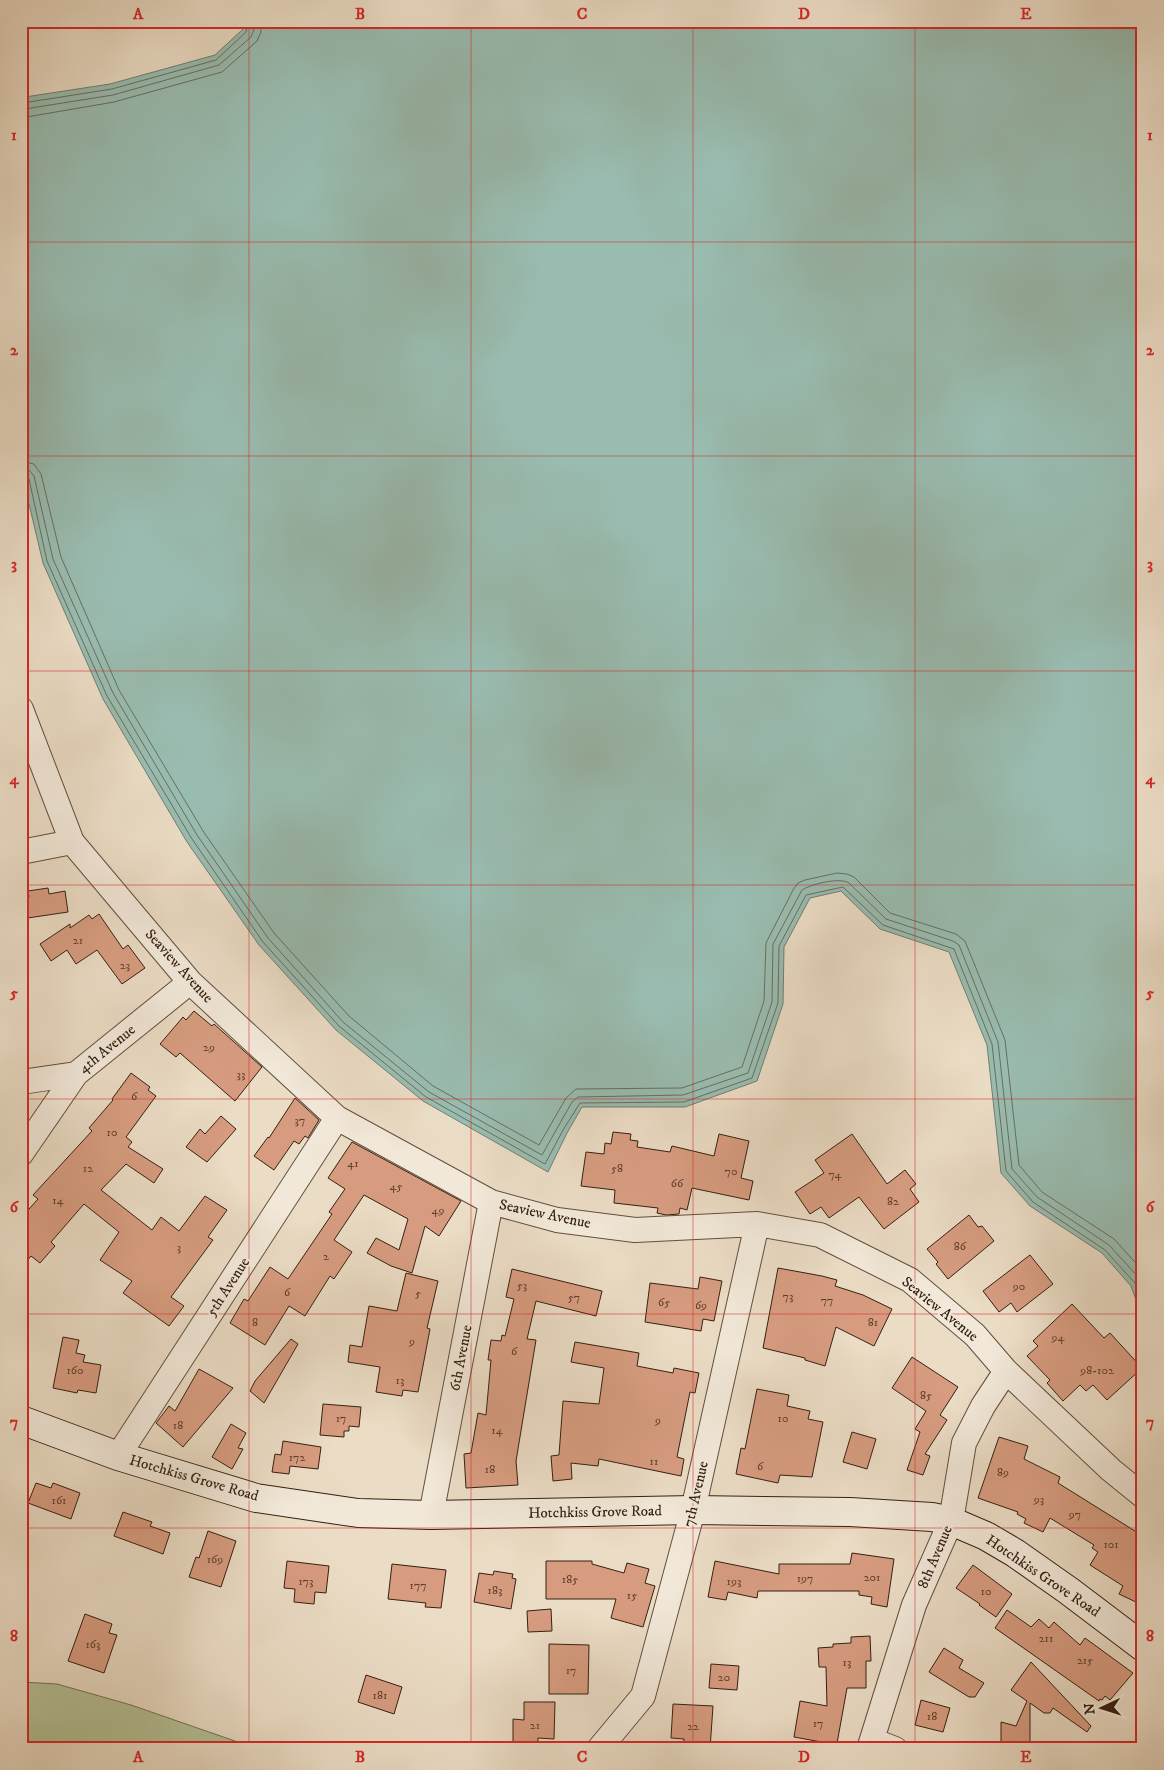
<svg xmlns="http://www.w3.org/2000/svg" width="1164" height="1770" font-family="'IM FELL DW Pica',serif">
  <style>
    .green { fill: #b5c196; stroke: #757053 }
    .water { fill: #99bcb0; stroke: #717e70 }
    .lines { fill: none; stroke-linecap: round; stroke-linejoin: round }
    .shore { stroke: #676e60; stroke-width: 1 }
    .building { fill: #d79c80; stroke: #352010 }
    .street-casing { stroke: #624f3d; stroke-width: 26 }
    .secondary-casing { stroke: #352010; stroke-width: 30 }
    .street { stroke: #f2e8d9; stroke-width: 24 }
    .secondary { stroke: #f2e8d9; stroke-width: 28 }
    .grid { fill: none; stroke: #d62828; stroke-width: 1; stroke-opacity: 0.55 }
    .labels { text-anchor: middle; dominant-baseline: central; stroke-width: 4; stroke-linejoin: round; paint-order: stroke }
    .number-label { font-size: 12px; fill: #5e3f2c }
    .street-label { font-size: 15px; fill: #352010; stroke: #f2e8d9 }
    .neatline { fill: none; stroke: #d62828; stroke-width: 2 }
    .grid-label { font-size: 16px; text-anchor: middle; font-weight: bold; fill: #d62828 }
  </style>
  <rect width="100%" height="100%" fill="#ebdcc5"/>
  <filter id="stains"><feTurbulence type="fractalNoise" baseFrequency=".004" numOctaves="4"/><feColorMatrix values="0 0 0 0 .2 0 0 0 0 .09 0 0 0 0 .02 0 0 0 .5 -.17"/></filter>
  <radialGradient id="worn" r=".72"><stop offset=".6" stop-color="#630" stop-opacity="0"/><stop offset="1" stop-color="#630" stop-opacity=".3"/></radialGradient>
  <path class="green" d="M21,1682l36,2 74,21 127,44h-237z"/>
  <path class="water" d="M231,21h912v1298l-12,-33 -29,-33 -72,-47 -29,-33 -14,-128 -38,-93 -69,-23 -39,-38 -31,7 -26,49 -1,57 -26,77 -72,26h-103l-15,26 -19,39 -125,-71 -87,-71 -77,-85 -72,-103 -84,-143 -60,-136 -22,-93v-368l4,-5 85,-13 105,-29 28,-26z"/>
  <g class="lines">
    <path class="shore" d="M21,104l8,-2 83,-13 104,-29 30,-28 1,-6 -6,-5
      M21,111l10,-3 82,-13 106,-30 32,-28 3,-8 -3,-8
      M21,118l93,-16 108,-30 35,-31 4,-9 -1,-11
      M21,461l13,3 7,10 20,83 58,133 84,141 71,102 75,83 84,70 106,59 27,-47 10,-9 106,-1 60,-21 22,-66 2,-58 27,-53 5,-7 7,-3 32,-7 10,1 7,3 36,36 66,21 9,7 40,99 14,125 23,27 72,47 29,32
      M21,468l8,2 5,6 19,83 60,134 84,142 71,103 75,84 86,70 113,63 30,-53 6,-5 105,-2 65,-22 24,-71 1,-58 29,-54c9,-6 38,-13 47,-7l37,36 67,22 6,4 39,97 14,127 25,28 72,48 30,33 4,8
      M21,475h5l3,4 18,82 60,135 85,143 71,103 76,84 87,71 119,67 18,-34 17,-27 104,-1 68,-24 26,-75 1,-57 27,-51 37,-8 40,38 71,24 38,95 14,127 27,31 72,48 30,33 8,21"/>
  </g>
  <path class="building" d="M48,888l1,6 16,-3 3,21 -47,7v-21l8,-1 -1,-6z
    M99,914l24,35 5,-4 17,23 -23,16 -25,-34 -21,14 -9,-14 -16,11 -11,-17 30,-20v4l19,-13 3,4z
    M194,1011l18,15 2,-2 48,43 -27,34 -55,-48 -4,4 -16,-13 23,-27 3,3z
    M131,1073l19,14 -2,3 8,6 -30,41 6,5 -4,5 35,22 -9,14 -28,-19 -25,26 51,40 9,-13 18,14 26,-35 22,14 -19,27 5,3 -42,57 13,9 -15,20 -46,-33 9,-12 -32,-21 19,-28 -35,-28 -33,38 4,4 -15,17 -9,-7 -10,12v-50l17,-19 -5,-4 59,-64 -3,-3 24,-28 -1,-1z
    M295,1098l24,22 -11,18 -3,-2 -6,8 -5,-3 -20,29 -20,-14 14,-19 1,1z
    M221,1116l15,13 -29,33 -21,-15 14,-18 5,5z
    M613,1132l18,2 -1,6 8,1 -1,6 33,5 2,-6 42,10 5,-22 30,7 -8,37 12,3 -4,19 -57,-12 -5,22 -7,-2 -1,6 -13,1 -9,-2 1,-5 -44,-5 1,-13 -34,-4 5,-34 18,2 1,-11 6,1z
    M852,1134l35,50 18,-14 11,14 -6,5 9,13 -35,27 -25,-32 -30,21 -8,-11 -11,7 -15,-22 29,-19 -9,-13z
    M352,1142l109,59 -22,35 -14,-10 -13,47 -21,-7 -24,-13 9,-15 23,12 9,-31 -44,-24 -30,45 18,12 -18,27 -4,-3 -25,40 -16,-10 -24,39 -35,-22 14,-24 4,2 22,-34 18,12 44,-65 -3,-2 16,-23 -17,-11z
    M969,1215l9,12 4,-1 12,15 -46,38 -12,-15 2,-2 -11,-13z
    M1030,1255l23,29 -36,28 -6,-9 -12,9 -16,-21z
    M778,1268l44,8 15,4 -2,6 28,9 29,14 -18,37 -38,-19 -11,39 -20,-6v-2l-42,-10z
    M512,1269l90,22 -6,25 -60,-15 -9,38 9,1 -20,121 2,24 -52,3 -2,-34 7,-1 7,-40 8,2 5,-55h-3l3,-20 10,1 1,-6 3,1 9,-37 -8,-2z
    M406,1273l32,8 -11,47 3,1 -12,63 -15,-2 -1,6 -26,-4 4,-25 -32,-5 2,-17 12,2 7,-41 28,5z
    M700,1277l22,4 -8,40 -11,-2 -2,12 -56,-9 5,-39 48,6z
    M1072,1304l32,34 6,-5 32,35 -35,32 -14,-15 -7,6 -6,-6 -17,16 -16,-18 3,-3 -23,-24 11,-10 -5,-5z
    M63,1337l16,3 -3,13 9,2 -2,7 18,3 -5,28 -18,-3 -1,3 -24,-5z
    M291,1339l7,5 -34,59 -14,-12 5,-10z
    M575,1342l64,11 -2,13 36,7 1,-5 25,5 -4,20 -5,-1 -13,65 7,2 -3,17 -82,-17 -1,7 -27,-3 1,16 -19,2 -2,-25 8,-1 4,-54 36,3 5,-36 -33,-6z
    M912,1357l46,30 -18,28 7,5 -22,34 5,2 -7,19 -16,-5 13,-38 -5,-3 11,-18 -34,-23z
    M199,1369l34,19 -50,59 -27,-24 13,-17 6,5z
    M757,1389l32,6 -2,11 23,5 -2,8 15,3 -11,55 -32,-2 -2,8 -42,-9 5,-26 4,1z
    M323,1404l38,3 -2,20 -10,-1v5h-5v6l-24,-2z
    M231,1424l15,9 -8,15 5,1 -11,20 -20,-12z
    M852,1432l24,7 -9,30 -24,-7z
    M999,1437l29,9 -4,13 36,18 -2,6 85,53v57l-5,10 -19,-9 4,-8 -33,-21 8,-13 -6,-4 2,-3 -44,-27 -7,14 -19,-9 2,-4 -9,-5 1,-2 -40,-14z
    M283,1441l38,6 -3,22 -28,-3 -1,8 -17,-2 3,-18 6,1z
    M36,1483l15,5 2,-5 27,10 -9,26 -43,-16z
    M123,1512l29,10 -2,4 20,7 -7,21 -49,-18z
    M208,1531l28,10 -15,46 -32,-10 7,-20 3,1z
    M852,1553l42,6 -7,48 -16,-3 1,-7 -13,-2v-4h-101l-1,7 -29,-6 -2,8 -18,-3 7,-36 64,13v-10h71z
    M287,1561l42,5 -3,27 -11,-1 -1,12 -20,-2 1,-13 -11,-1z
    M546,1561h46v3l32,9 3,-10 22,6 -4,14 10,3 -12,41 -32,-9 5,-19h-70z
    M392,1564l54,6 -5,38 -16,-1 1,-4 -38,-4z
    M973,1565l39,29 -16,23 -17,-12 1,-1 -24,-16z
    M494,1571l19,3 -1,4 4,1 -5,30 -37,-7 5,-29 14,2z
    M551,1609l1,22 -24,1 -1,-21z
    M1007,1610l24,17 8,-8 10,9 5,-6 26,23 5,-7 48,35 -23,27 -5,-4 -3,4 -2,-1 -1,2 -104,-73z
    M85,1614l27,10 -3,9 8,2 -13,38 -36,-12z
    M870,1636l1,25h-5v27h-19l-11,61h-9v-6l-33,-6 6,-36 27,5 -1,-39h-7l-1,-19 15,-1v-3l18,-1v-6z
    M549,1644l40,1 -1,49h-39z
    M944,1648l19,12 -4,8 25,15 -9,14h-6l-40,-25z
    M1031,1662l60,64 -4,6 -34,-24 -3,5h-6l-14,-10v44h-29v-25l15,4 11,-25 -16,-11z
    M711,1664l28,2 -2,24 -28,-2z
    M366,1675l36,12 -8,27 -36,-12z
    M921,1700l29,8 -7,24 -28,-7z
    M524,1702h31l-1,37 -16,-1v11h-17v-6h-8v-24l11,1z
    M673,1704l40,2 -3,43h-27l1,-10 -13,-1z"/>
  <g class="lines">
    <g class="street-casing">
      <path id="street" d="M21,709l51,133 118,140 147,136 154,84 66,18 78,10 122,-6 63,11 90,45 65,55 31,36 105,99 32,26
        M21,852l51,-10
        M21,1082l55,-8
        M21,1154l55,-80 114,-92
        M118,1456l219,-338
        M431,1515l60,-313
        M872,1740l23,9
        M599,1749l44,-53 50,-186 64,-286
        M869,1749l45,-144 37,-84 13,-78 19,-37 23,-35"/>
    </g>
    <g class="secondary-casing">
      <path id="secondary" d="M21,1420l97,36 138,42 102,15 73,2 262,-5 157,2 82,5 19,4 35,15 29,17 54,38 74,56"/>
    </g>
    <use href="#street" class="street"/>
    <use href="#secondary" class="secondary"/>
  </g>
  <path class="grid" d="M249,21v1728M471,21v1728M693,21v1728M915,21v1728M21,242h1122M21,456h1122M21,671h1122M21,885h1122M21,1099h1122M21,1314h1122M21,1528h1122"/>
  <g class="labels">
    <g class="number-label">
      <text x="78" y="940">21</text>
      <text x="125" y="965">23</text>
      <text x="209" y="1047">29</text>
      <text x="241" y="1074">33</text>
      <text x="134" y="1096">6</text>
      <text x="300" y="1120">37</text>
      <text x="112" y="1132">10</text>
      <text x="353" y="1163">41</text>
      <text x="88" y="1168">12</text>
      <text x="617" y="1168">58</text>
      <text x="731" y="1171">70</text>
      <text x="835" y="1174">74</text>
      <text x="677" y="1183">66</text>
      <text x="396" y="1186">45</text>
      <text x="58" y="1200">14</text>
      <text x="893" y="1201">82</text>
      <text x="438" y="1210">49</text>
      <text x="960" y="1246">86</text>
      <text x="179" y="1247">3</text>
      <text x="326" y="1256">2</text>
      <text x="522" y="1285">53</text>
      <text x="1019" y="1286">90</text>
      <text x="287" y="1292">6</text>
      <text x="418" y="1293">5</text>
      <text x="788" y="1296">73</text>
      <text x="574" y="1297">57</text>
      <text x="827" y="1300">77</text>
      <text x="664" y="1302">65</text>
      <text x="701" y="1305">69</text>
      <text x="255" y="1322">8</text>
      <text x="873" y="1322">81</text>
      <text x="1058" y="1337">94</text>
      <text x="412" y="1341">9</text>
      <text x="514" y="1351">6</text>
      <text x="75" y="1370">160</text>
      <text x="1097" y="1370">98-102</text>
      <text x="400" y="1380">13</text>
      <text x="926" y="1395">85</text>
      <text x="341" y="1418">17</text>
      <text x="783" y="1418">10</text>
      <text x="658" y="1420">9</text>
      <text x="178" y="1425">18</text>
      <text x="497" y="1430">14</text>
      <text x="297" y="1457">172</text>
      <text x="654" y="1461">11</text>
      <text x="760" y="1466">6</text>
      <text x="490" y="1469">18</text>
      <text x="1003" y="1472">89</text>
      <text x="1039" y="1499">93</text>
      <text x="59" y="1500">161</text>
      <text x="1075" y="1514">97</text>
      <text x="1111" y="1544">101</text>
      <text x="215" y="1559">169</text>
      <text x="872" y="1577">201</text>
      <text x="805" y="1578">197</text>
      <text x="570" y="1579">185</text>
      <text x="306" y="1581">173</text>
      <text x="734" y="1581">193</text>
      <text x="418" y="1585">177</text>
      <text x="495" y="1590">183</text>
      <text x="986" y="1591">10</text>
      <text x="632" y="1595">15</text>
      <text x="1046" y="1638">211</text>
      <text x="93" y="1644">163</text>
      <text x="1085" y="1660">215</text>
      <text x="847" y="1662">13</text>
      <text x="571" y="1670">17</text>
      <text x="724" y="1677">20</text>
      <text x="380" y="1695">181</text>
      <text x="932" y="1716">18</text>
      <text x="818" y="1723">17</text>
      <text x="535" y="1725">21</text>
      <text x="693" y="1726">22</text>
    </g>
    <g class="street-label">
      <text transform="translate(179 966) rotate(48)">Seaview Avenue</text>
      <text transform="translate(107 1049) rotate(-39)">4th Avenue</text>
      <text transform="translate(545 1214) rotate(12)">Seaview Avenue</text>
      <text transform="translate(228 1287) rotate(-57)">5th Avenue</text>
      <text transform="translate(940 1309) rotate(39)">Seaview Avenue</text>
      <text transform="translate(461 1358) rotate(-79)">6th Avenue</text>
      <text transform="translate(194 1478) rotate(16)">Hotchkiss Grove Road</text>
      <text transform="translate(696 1494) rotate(-77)">7th Avenue</text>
      <text transform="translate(595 1512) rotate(-1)">Hotchkiss Grove Road</text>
      <text transform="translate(935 1557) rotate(-67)">8th Avenue</text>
      <text transform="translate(1043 1576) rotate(34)">Hotchkiss Grove Road</text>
    </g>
  </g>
  <rect width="1164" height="1770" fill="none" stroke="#ebdcc5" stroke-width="55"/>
  <g transform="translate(1102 1708) rotate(266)" stroke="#f2e8d9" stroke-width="4" paint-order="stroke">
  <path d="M0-4L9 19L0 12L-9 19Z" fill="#352010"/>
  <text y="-8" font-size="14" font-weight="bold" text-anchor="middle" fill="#352010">N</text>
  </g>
  <rect x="28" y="28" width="1108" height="1714" class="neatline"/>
  <g class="grid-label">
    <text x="138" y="19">A</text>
    <text x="360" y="19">B</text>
    <text x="582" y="19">C</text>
    <text x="804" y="19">D</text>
    <text x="1026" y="19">E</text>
    <text x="14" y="140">1</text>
    <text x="1150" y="140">1</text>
    <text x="14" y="355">2</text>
    <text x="1150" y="355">2</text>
    <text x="14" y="569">3</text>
    <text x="1150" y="569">3</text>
    <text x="14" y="784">4</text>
    <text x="1150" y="784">4</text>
    <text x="14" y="998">5</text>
    <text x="1150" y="998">5</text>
    <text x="14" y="1212">6</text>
    <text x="1150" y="1212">6</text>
    <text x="14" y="1427">7</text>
    <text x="1150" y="1427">7</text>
    <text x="14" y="1641">8</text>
    <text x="1150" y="1641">8</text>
    <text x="138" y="1762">A</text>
    <text x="360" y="1762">B</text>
    <text x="582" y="1762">C</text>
    <text x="804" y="1762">D</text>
    <text x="1026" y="1762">E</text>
  </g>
  <rect width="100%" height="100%" filter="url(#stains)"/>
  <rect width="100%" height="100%" fill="url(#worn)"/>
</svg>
